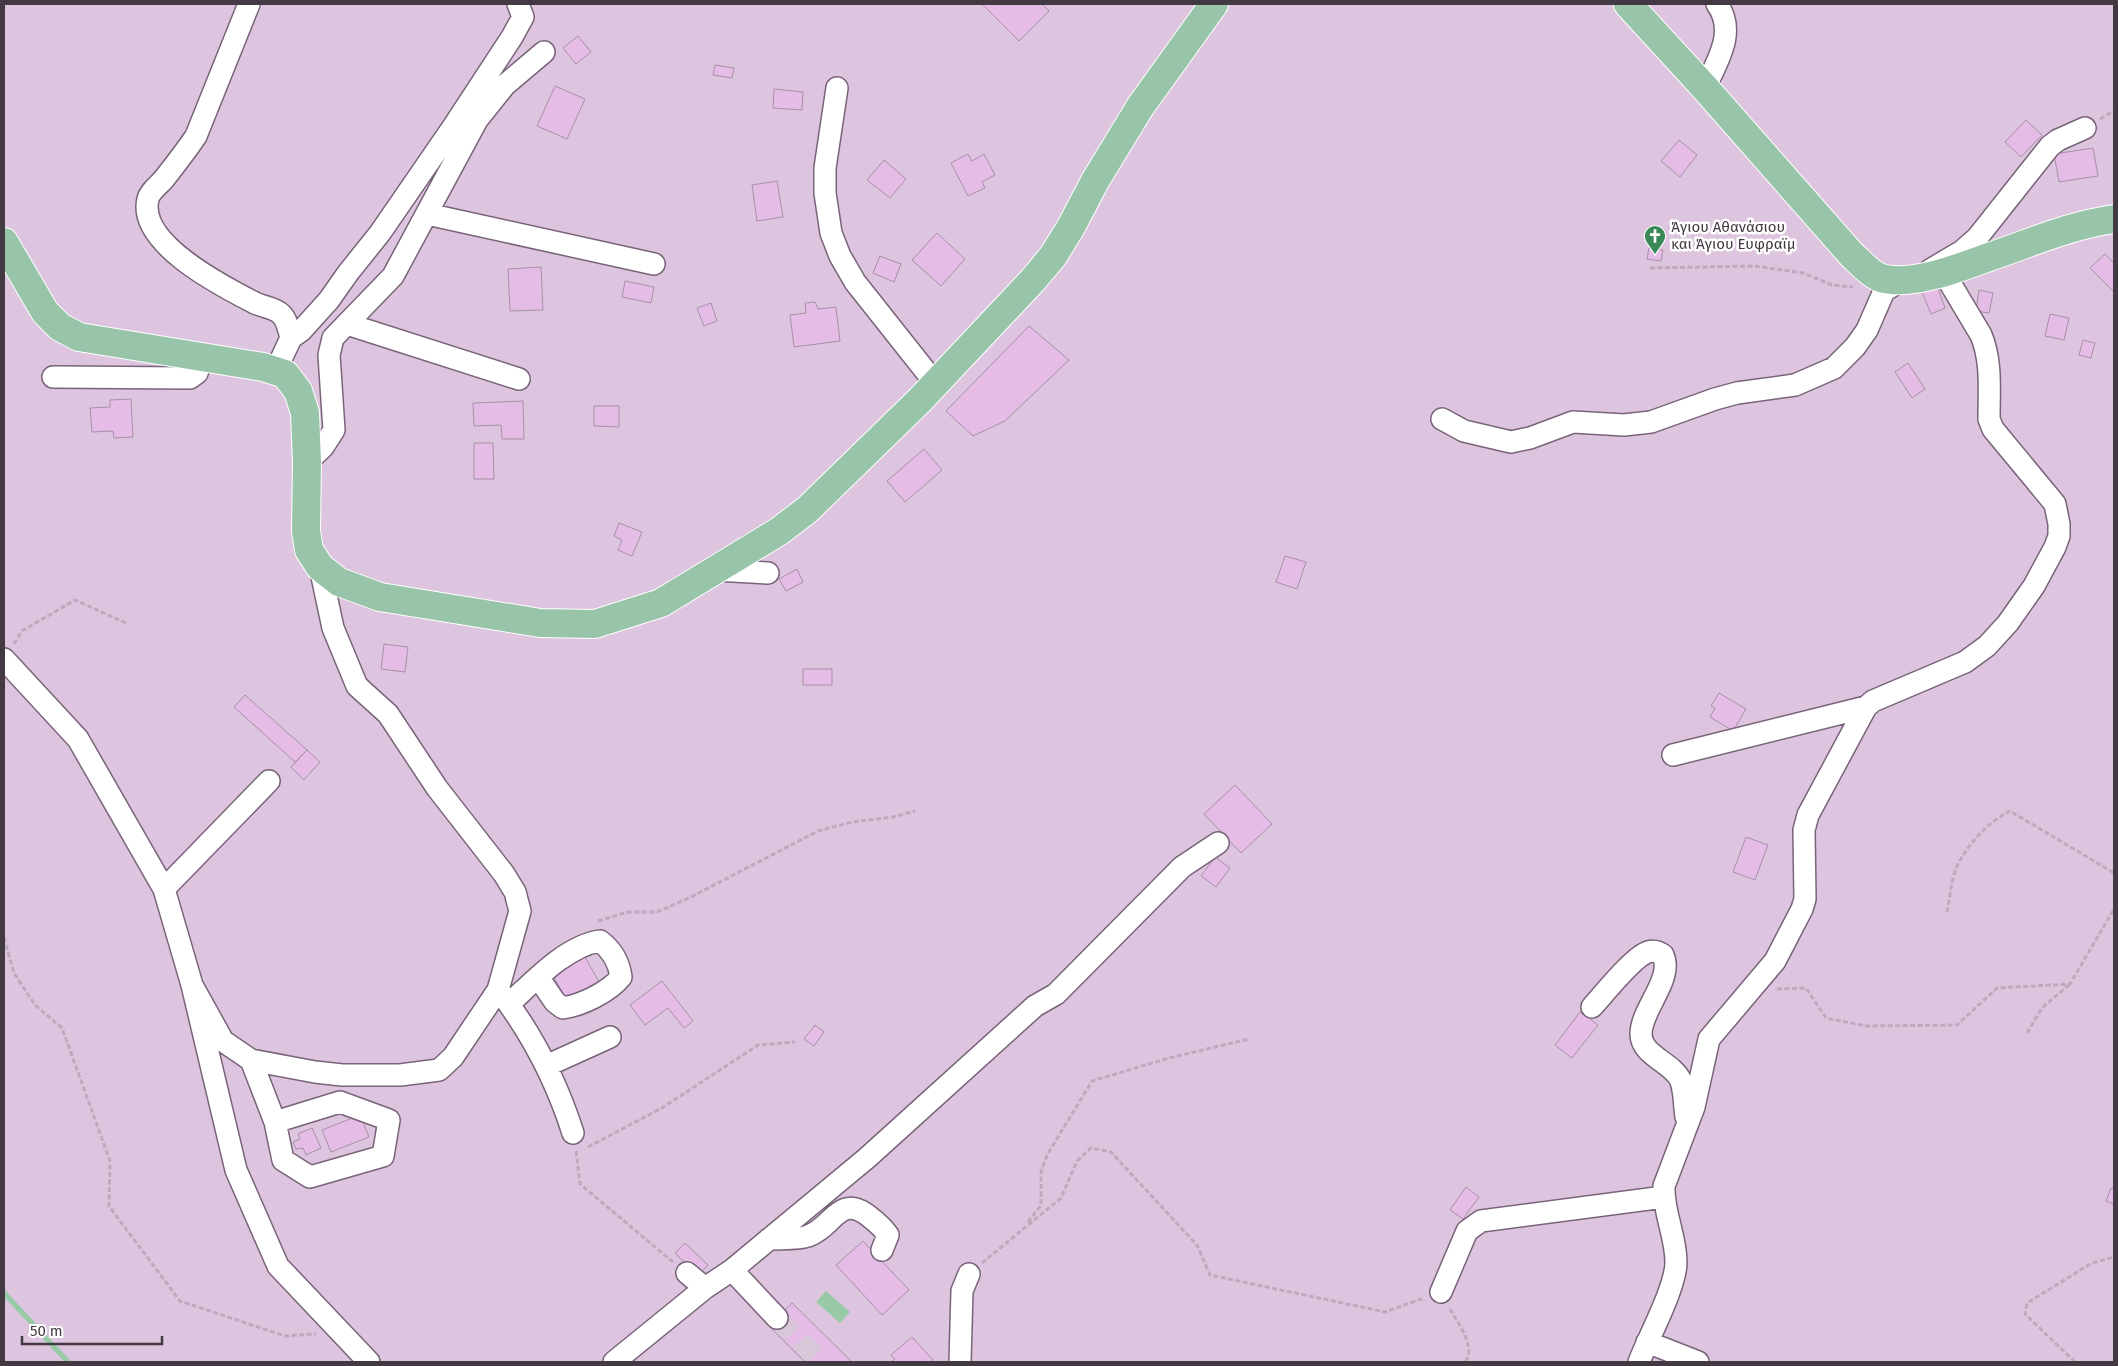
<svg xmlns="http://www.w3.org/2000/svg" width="2118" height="1366" font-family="'Fira Sans',sans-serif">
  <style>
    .green { fill: #dec5df }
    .water { fill: #98caa7 }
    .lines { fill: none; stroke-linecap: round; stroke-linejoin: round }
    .stream { stroke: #98caa7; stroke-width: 5.5 }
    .building { fill: #e4bce6; stroke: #a591a6 }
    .minor-tunnel { stroke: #d7c7d8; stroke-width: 21; stroke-dasharray: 21 11; stroke-linecap: butt }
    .minor-casing { stroke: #786479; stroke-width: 24 }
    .major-casing { stroke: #fff; stroke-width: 30 }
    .path { stroke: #bbacbb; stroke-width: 3; stroke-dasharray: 5 2.5; stroke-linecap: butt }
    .minor { stroke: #fff; stroke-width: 21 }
    .major { stroke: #98c5a9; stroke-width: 28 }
    .labels { text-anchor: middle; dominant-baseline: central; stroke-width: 5; stroke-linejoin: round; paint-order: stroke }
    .poi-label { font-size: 15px; fill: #423942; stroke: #fff; text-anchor: start }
  </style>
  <rect width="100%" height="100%" fill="#fceafd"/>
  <path class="green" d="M4,4h2110v1358h-2110z"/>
  <path class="water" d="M826,1291l24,21 -10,11 -24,-21z"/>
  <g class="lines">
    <path class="stream" d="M4,1293l64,69"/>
  </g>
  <path class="building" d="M982,4h60l7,7 -30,30z
    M578,36l13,16 -15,12 -13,-16z
    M715,65l19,3 -2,10 -19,-3z
    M555,86l30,13 -18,40 -30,-13z
    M774,89l29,3 -1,18 -29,-2z
    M2026,120l16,15 -21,22 -16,-15z
    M1679,140l18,15 -17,22 -19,-16z
    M2093,148l5,28 -39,6 -5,-28z
    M968,154l4,7 12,-7 11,21 -13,7 3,6 -17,8 -17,-33z
    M884,160l22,19 -16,19 -23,-18z
    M777,181l6,36 -26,4 -5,-36z
    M937,233l28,26 -24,27 -29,-26z
    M1649,248l14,2 -2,11 -14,-2z
    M2105,254l9,9v29l-24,-24z
    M880,256l21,8 -7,18 -21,-9z
    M541,267l2,43 -33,1 -2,-42z
    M625,281l29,6 -3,16 -29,-6z
    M1937,286l8,22 -14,6 -9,-22z
    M1979,290l14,3 -4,20 -13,-2z
    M815,302l3,7 18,-2 4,34 -46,6 -4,-32 16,-2 -1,-10z
    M711,303l6,18 -13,5 -7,-18z
    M2050,314l19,4 -5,22 -19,-4z
    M1029,326l40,34 -64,61 -32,15 -27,-25z
    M2083,340l12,3 -4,15 -12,-3z
    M1908,363l17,26 -13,9 -17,-26z
    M131,399l2,38 -19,1 -1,-7 -21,1 -2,-24 20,-1v-7z
    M523,401l1,38h-22l-1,-14 -27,1 -1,-23z
    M594,406h25v21l-25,-1z
    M474,443h19l1,36h-20z
    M924,449l18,21 -37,32 -18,-21z
    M619,523l23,9 -10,24 -14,-6 4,-10 -8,-4z
    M1285,556l21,6 -9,27 -21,-7z
    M797,569l6,13 -17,9 -7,-12z
    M384,644l24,3 -3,25 -24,-3z
    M803,669h29v16h-29z
    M1719,693l27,16 -13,22 -23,-14 5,-9 -4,-2z
    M245,695l62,55 -12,12 -61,-55z
    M307,750l13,12 -16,18 -13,-13z
    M1235,785l37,39 -31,29 -37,-39z
    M1746,837l22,8 -13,35 -22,-8z
    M1215,857l15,11 -14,19 -15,-11z
    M585,957l14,25 -32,18 -14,-24z
    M662,981l31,40 -9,7 -16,-20 -23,17 -15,-20z
    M1580,1012l18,13 -26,33 -17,-13z
    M815,1025l9,7 -10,14 -10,-7z
    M360,1115l9,22 -38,15 -9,-22z
    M312,1128l9,20 -15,7 -3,-7 -7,1 -3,-7 7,-3 -2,-5z
    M1466,1187l13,10 -16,22 -13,-9z
    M2111,1188l3,1v15l-8,-3z
    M863,1241l46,49 -27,25 -46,-50z
    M685,1243l23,22 -10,11 -23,-23z
    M792,1303l60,59h-47l-36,-36z
    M912,1337l21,23 -2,2h-40l4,-3 -4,-4z"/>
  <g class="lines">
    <path class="minor-tunnel" d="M777,1318l44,44"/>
    <g class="minor-casing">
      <path id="minor" d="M249,4l-53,132c-10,15 -21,29 -32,43 -5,6 -14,12 -16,20 -11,44 74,87 105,103 8,5 21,5 28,12 6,6 8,16 10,24
        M837,88l-12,80v25l6,40 9,23 15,26 80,101
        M1705,88c12,-27 32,-56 12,-84
        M427,214l227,50
        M1930,270l32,-19 15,-13 73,-92 8,-6 27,-12
        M347,324l172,55
        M276,370l15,-32 10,-7 28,-31 19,-27 32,-40 73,-106 59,-90 11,-20 -5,-13
        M53,377l137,1 7,-5 5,-16
        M1442,419l22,12 47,11 19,-4 43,-16 51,3 27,-3 64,-23 22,-6 58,-8 39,-17 21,-21 12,-17 17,-39 16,-10
        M307,462l16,-15 11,-17 -5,-75 4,-17 60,-62 84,-156 28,-35 39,-33
        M715,570l53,3
        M4,659l74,80 86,150 28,96 44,185 42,96 91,96
        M1673,755l193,-48
        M164,889l105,-108
        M192,985l31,56 28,19 64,12 27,3h58l39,-5 14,-13 45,-67 22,-79 -5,-19 -11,-18 -67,-86 -49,-74 -31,-28 -24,-58 -13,-61
        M500,992c32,42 57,91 73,141
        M509,1004c25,-23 57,-58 91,-63 12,9 19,21 21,36 -12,15 -39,28 -58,31l-8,-6 -17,-25
        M1592,1007c11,-12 42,-51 56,-55 6,-2 11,0 15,3 11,24 -22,54 -22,79 0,21 30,28 39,45 5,11 4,26 6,38
        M251,1060l24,62 8,38 27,17 73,-21 6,-36 -49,-18 -65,20
        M546,1066l64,-29
        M769,1239c12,-1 28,1 39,-3 24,-8 31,-41 58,-22 9,7 16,12 22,21l-6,15
        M732,1270l45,48
        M705,1288l27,-18 135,-112 168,-152 21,-12 126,-127 36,-24
        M1441,1292l26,-61 14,-10 183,-24
        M1647,1342l51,20
        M614,1362l91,-74 -18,-15
        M960,1362l2,-71 7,-17
        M1639,1362c10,-26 37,-75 37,-100 0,-26 -13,-50 -12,-76l30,-79 15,-68 66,-78 27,-52 3,-10 -1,-69 4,-15 58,-108 7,-6 92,-39 22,-16 21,-23 26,-37 21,-39 4,-11v-12l-4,-20 -62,-75 -4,-10c0,-28 3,-58 -8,-84l-37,-62"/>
    </g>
    <g class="major-casing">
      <path id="major" d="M1628,4l77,84 146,166c9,8 19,20 30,24 30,9 80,-11 108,-21 41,-14 82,-32 125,-38
        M4,242l41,70 15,15 19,10 184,30 22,7 13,17 7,22 2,49 -1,69 3,19 11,17 19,15 41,15 160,26 55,1 66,-21 117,-71 29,-22 113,-110 113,-120 20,-24 18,-29 24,-46 45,-74 74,-103"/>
    </g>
    <path class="path" d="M2100,119l14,-8
      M1650,268l105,-2 48,7 29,12 21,2
      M14,644l8,-13 53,-31 53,24
      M1947,912c3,-14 4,-32 10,-46 11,-22 31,-44 53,-55l104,62
      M598,921l30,-9h29l34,-15 127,-66 34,-9 41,-5 22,-6
      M4,938l10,35 21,32 27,23 48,133 -1,45 71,95 105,35 31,-2
      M1777,989l29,-1 20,30 40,8 91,-1 40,-37 73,-4 44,-75
      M2027,1033l15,-25 28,-24
      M588,1147l74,-39 96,-63 37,-3
      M576,1151l4,33 93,78
      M1028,1222l13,-17v-33l6,-17 45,-74 77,-23 80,-19
      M982,1263l79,-65 16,-37 14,-13 20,4 86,93 13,30 175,37 39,-14
      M1450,1309c7,13 27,38 15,53
      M2075,1362l-50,-48 2,-11 65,-40 22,-6"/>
    <use href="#minor" class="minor"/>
    <use href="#major" class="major"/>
  </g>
  <defs>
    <g id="church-pin" transform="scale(1.125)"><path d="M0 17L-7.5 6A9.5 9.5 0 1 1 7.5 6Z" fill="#398858" stroke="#fff"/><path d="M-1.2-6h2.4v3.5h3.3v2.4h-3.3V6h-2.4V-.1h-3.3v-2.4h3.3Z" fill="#fff"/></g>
  </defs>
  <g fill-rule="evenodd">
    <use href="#church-pin" x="1655" y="236"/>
  </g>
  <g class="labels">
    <g class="poi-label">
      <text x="1671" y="227">Άγιου Αθανάσιου<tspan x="1671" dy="17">και Άγιου Ευφραϊμ</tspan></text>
    </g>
  </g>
  <rect width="2118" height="1366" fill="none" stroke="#423942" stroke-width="10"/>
  <path d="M22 1336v8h140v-8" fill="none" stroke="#423942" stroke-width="2.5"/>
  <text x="30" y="1336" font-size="15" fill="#423942" stroke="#ffffff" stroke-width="4" paint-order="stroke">50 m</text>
</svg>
